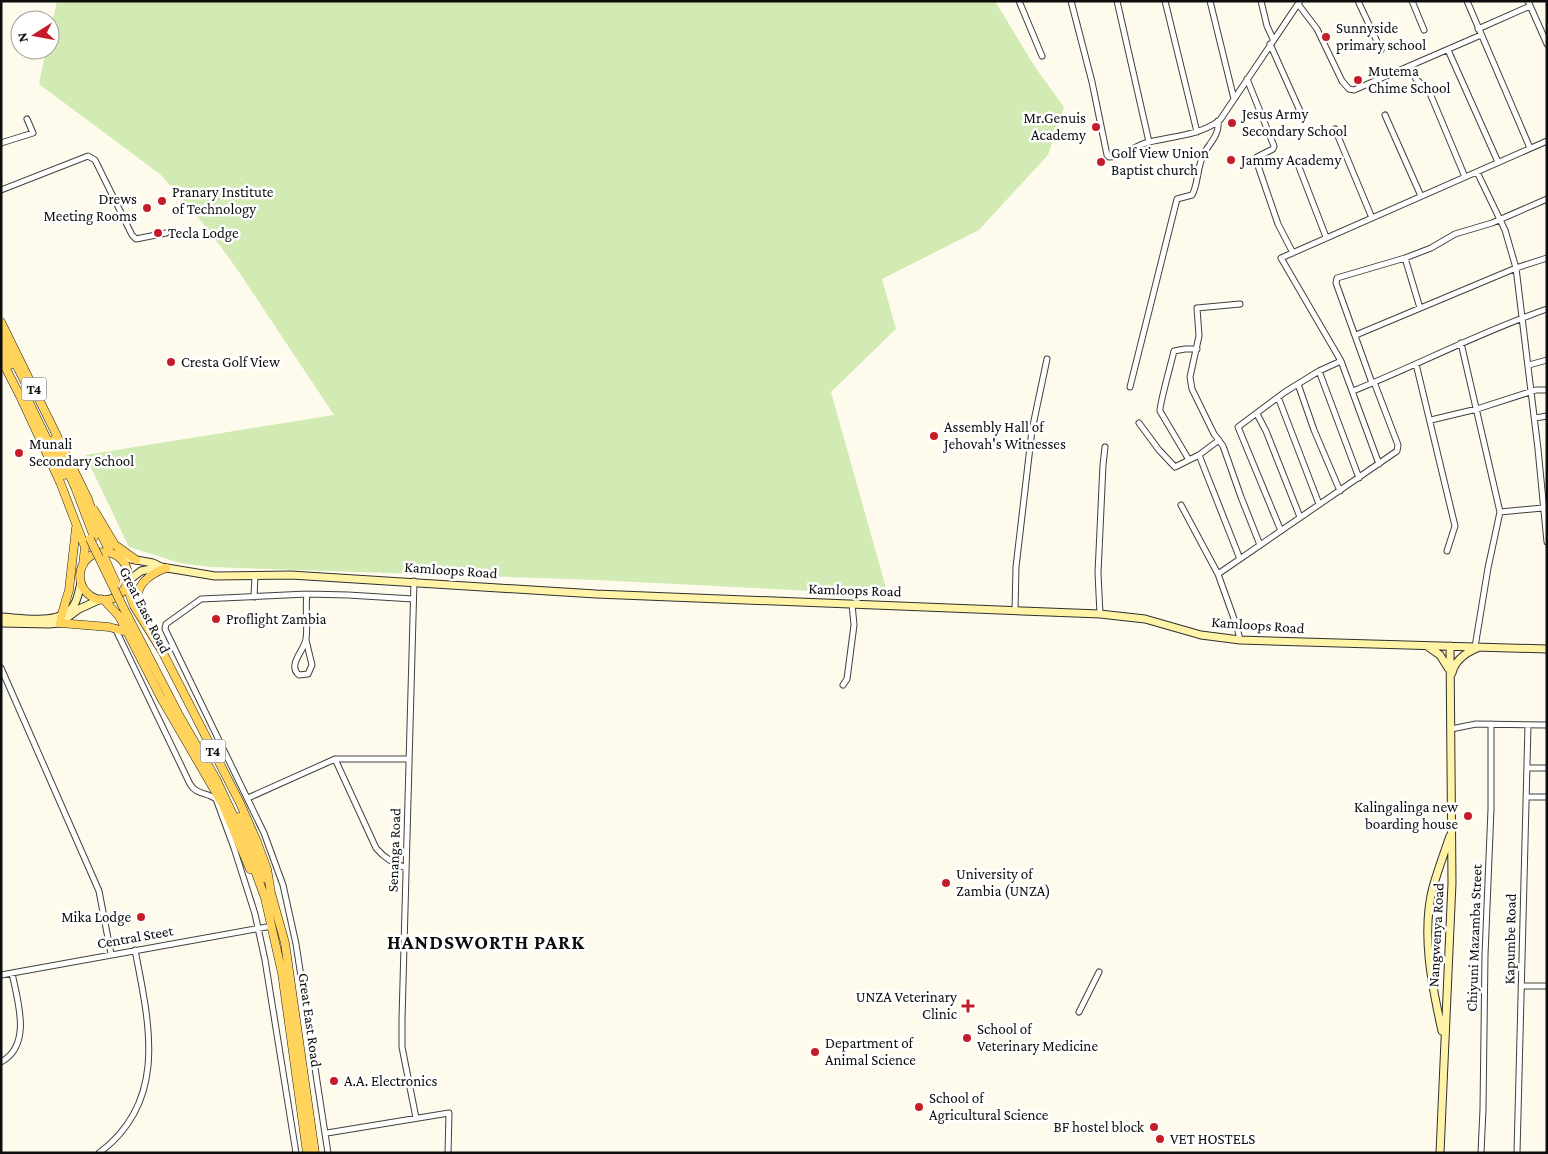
<svg xmlns="http://www.w3.org/2000/svg" width="1548" height="1154" font-family="'Crimson Pro',serif">
  <style>
    .green { fill: #d2ebb4 }
    .lines { fill: none; stroke-linecap: round; stroke-linejoin: round }
    .street-casing { stroke: #404040; stroke-width: 7 }
    .secondary-casing { stroke: #2f2f2f; stroke-width: 9 }
    .primary-casing { stroke: #1e1e1e; stroke-width: 9 }
    .street { stroke: #fff; stroke-width: 5 }
    .secondary { stroke: #fff3a7; stroke-width: 7 }
    .primary { stroke: #ffd35c; stroke-width: 8 }
    .primary-bridge-casing { stroke: #1e1e1e; stroke-width: 9; stroke-linecap: butt }
    .primary-bridge { stroke: #ffd35c; stroke-width: 8 }
    .poi-dot { fill: #c41d29; stroke: #fff; stroke-width: 2 }
    .labels { text-anchor: middle; dominant-baseline: central; stroke-width: 5; stroke-linejoin: round; paint-order: stroke }
    .shield { fill: #fff; stroke: #565656; stroke-width: 1 }
    .shield-label { font-size: 14px; font-weight: bold; fill: #0d0d0d }
    .poi-label { font-size: 15px; fill: #0d0d0d; stroke: #fff; text-anchor: start }
    .street-label { font-size: 15px; fill: #0d0d0d; stroke: #fff }
    .district-label { font-size: 20px; font-weight: bold; letter-spacing: 1px; fill: #0d0d0d; stroke: #fff }
  </style>
  <rect width="100%" height="100%" fill="#fffbec"/>
  <path class="green" d="M57,1h938l40,66 29,40 -16,48 -69,75 -97,49 14,50 -65,63 57,203 -291,-15 -386,-13 -31,-4 -51,-16 -44,-92 249,-40 -97,-146 -30,-41 -46,-53 -122,-91 7,-34h4v-17z"/>
  <g class="lines">
    <g class="street-casing">
      <path id="street" d="M1019,1l23,55
        M1071,1l21,81 15,73 2,2c15,0 26,-12 40,-15 24,-6 50,-6 71,-22l80,-119
        M1117,1l32,141
        M1165,1l32,131
        M1210,1l24,98
        M1261,1l6,25 6,13
        M1358,1l23,49
        M1412,1l12,29
        M1467,1l63,147
        M1528,1l19,43
        M1298,4l19,25 25,52 7,8 5,1 127,-55
        M1478,29l52,-23
        M1270,44l30,67
        M1448,50l50,112
        M1409,66l7,13 13,12 36,86
        M1247,79l27,67 -1,3 -16,8 -1,3 22,64 15,29
        M1385,115l36,81
        M1335,129l37,89
        M1,143l32,-10 -6,-14
        M1299,167l27,70
        M1477,172l28,58 11,38 22,181 9,93
        M1,190l87,-34 7,4 37,75 4,4 30,-6
        M1405,258l15,50
        M1240,304l-43,4 2,28 -9,41 2,12 22,45 9,12 18,51 19,48
        M1356,335l160,-67 31,-10
        M1461,343l39,169
        M1416,364l39,162 -8,25
        M1529,365l18,-5
        M1319,371l40,107
        M1372,383l-36,-100 1,-5 68,-20 26,-10 24,-14 37,-11 55,-24
        M1298,384l16,46 26,61
        M1130,387l47,-188 15,-4c6,-9 5,-29 12,-42 6,-10 16,-19 14,-32
        M1353,391c65,-26 127,-59 194,-82
        M1278,397l41,107
        M1257,414l9,17 34,86
        M1535,418l12,-2
        M1431,420l46,-11 59,-19h11
        M1139,423l20,27 16,17 24,-12 41,104
        M1199,455l20,-15
        M1189,460l-29,-49c-1,-5 12,-51 14,-60l11,-2h12
        M1379,464l-38,-103 -60,-103 266,-117
        M1181,505l37,69 19,53 3,13
        M1281,531l-43,-104 47,-35 34,-21 22,-10
        M1218,574l179,-123 1,-6 -24,-63
        M414,581l-12,438v28l14,71
        M254,597l1,-22
        M1015,611l1,-44 16,-137 15,-71
        M1100,614l-2,-41 5,-108 2,-18
        M115,628l75,156c6,11 17,8 26,15l18,49 21,66 10,46 31,193
        M306,640l6,25 -4,9 -9,1c-12,-10 5,-24 7,-36 2,-14 -1,-30 1,-45
        M1475,647l13,-79 12,-56 43,-4 4,1
        M1,668l98,223 12,63
        M843,685l4,-6 7,-54 -2,-21
        M1451,729l25,-5 71,1
        M335,759l41,89c9,11 18,15 30,20
        M1527,768h20
        M1526,797h21
        M248,798l87,-39h74
        M1,975l271,-49
        M1521,986h26
        M1079,1012l20,-40
        M1,1062c32,-17 16,-63 11,-89
        M327,1133l122,-20 -1,40
        M99,1153c70,-52 50,-130 36,-203
        M328,1153l-32,-209 -13,-59 -19,-52 -99,-204 1,-5 35,-25 106,-5 41,1 65,4
        M1481,1153l2,-44 2,-154 6,-146v-85
        M1517,1153l11,-428"/>
    </g>
    <g class="secondary-casing">
      <path id="secondary" d="M120,557l33,6 8,4 54,9 76,-1 305,19 504,20 45,5 56,16 39,5 307,9
        M128,581l13,-10 20,-4
        M1,617c21,1 61,9 73,-12 4,-6 5,-15 7,-22
        M1,623l48,1 11,-1 19,-14 22,-10
        M1427,646l13,9 8,13
        M1452,673c3,-13 13,-20 25,-25
        M1442,1031c-10,-45 -21,-98 -9,-144 5,-17 11,-34 17,-51
        M1440,1153l12,-270 -2,-237"/>
    </g>
    <g class="primary-casing">
      <path id="primary" d="M1,322l87,177 9,27 13,26
        M1,335l30,59
        M1,347l9,18
        M1,359l20,39 39,84 25,65 -2,18
        M29,402l35,73
        M53,440l22,47 19,50
        M94,510l21,35 21,15
        M80 576a24 24 0 1 1 48 0a24 24 0 1 1-48 0Z
        M126,585l8,21 28,45 78,152 17,39 10,27 4,24 14,50 30,210
        M104,600l15,16 42,82 61,105 28,66
        M122,605l58,112 36,62 25,53 24,66 17,75 25,180
        M137,608c-3,-22 10,-33 29,-40
        M61,617l8,-27 7,-62
        M60,623l49,4 18,5
        M239,817l26,61"/>
    </g>
    <use href="#street" class="street"/>
    <use href="#secondary" class="secondary"/>
    <use href="#primary" class="primary"/>
    <g class="primary-bridge-casing">
      <path id="primary-bridge" d="M90,539l32,66
        M105,559l11,24"/>
    </g>
    <use href="#primary-bridge" class="primary-bridge"/>
  </g>
  <g class="poi-dot">
    <circle cx="1326" cy="37" r="5"/>
    <circle cx="1358" cy="80" r="5"/>
    <circle cx="1232" cy="123" r="5"/>
    <circle cx="1096" cy="127" r="5"/>
    <circle cx="1231" cy="160" r="5"/>
    <circle cx="1101" cy="162" r="5"/>
    <circle cx="162" cy="201" r="5"/>
    <circle cx="147" cy="208" r="5"/>
    <circle cx="158" cy="233" r="5"/>
    <circle cx="171" cy="362" r="5"/>
    <circle cx="934" cy="436" r="5"/>
    <circle cx="19" cy="453" r="5"/>
    <circle cx="216" cy="619" r="5"/>
    <circle cx="1468" cy="816" r="5"/>
    <circle cx="946" cy="883" r="5"/>
    <circle cx="141" cy="917" r="5"/>
    <path d="M965.5 998.5h5v5h5v5h-5v5h-5v-5h-5v-5h5z"/>
    <circle cx="967" cy="1038" r="5"/>
    <circle cx="815" cy="1052" r="5"/>
    <circle cx="334" cy="1081" r="5"/>
    <circle cx="919" cy="1107" r="5"/>
    <circle cx="1154" cy="1127" r="5"/>
    <circle cx="1160" cy="1139" r="5"/>
  </g>
  <g class="labels">
    <g class="shield">
      <rect x="21.5" y="377.5" width="25" height="23" rx="4"/>
      <rect x="200.5" y="739.5" width="25" height="23" rx="4"/>
    </g>
    <g class="shield-label">
      <text x="34" y="389">T4</text>
      <text x="213" y="751">T4</text>
    </g>
    <g class="poi-label">
      <text x="1336" y="28">Sunnyside<tspan x="1336" dy="17">primary school</tspan></text>
      <text x="1368" y="71">Mutema<tspan x="1368" dy="17">Chime School</tspan></text>
      <text x="1242" y="114">Jesus Army<tspan x="1242" dy="17">Secondary School</tspan></text>
      <text x="1086" y="118" text-anchor="end">Mr.Genuis<tspan x="1086" dy="17">Academy</tspan></text>
      <text x="1111" y="153">Golf View Union<tspan x="1111" dy="17">Baptist church</tspan></text>
      <text x="1241" y="160">Jammy Academy</text>
      <text x="172" y="192">Pranary Institute<tspan x="172" dy="17">of Technology</tspan></text>
      <text x="137" y="199" text-anchor="end">Drews<tspan x="137" dy="17">Meeting Rooms</tspan></text>
      <text x="168" y="233">Tecla Lodge</text>
      <text x="181" y="362">Cresta Golf View</text>
      <text x="944" y="427">Assembly Hall of<tspan x="944" dy="17">Jehovah's Witnesses</tspan></text>
      <text x="29" y="444">Munali<tspan x="29" dy="17">Secondary School</tspan></text>
      <text x="226" y="619">Proflight Zambia</text>
      <text x="1458" y="807" text-anchor="end">Kalingalinga new<tspan x="1458" dy="17">boarding house</tspan></text>
      <text x="956" y="874">University of<tspan x="956" dy="17">Zambia (UNZA)</tspan></text>
      <text x="131" y="917" text-anchor="end">Mika Lodge</text>
      <text x="957" y="997" text-anchor="end">UNZA Veterinary<tspan x="957" dy="17">Clinic</tspan></text>
      <text x="977" y="1029">School of<tspan x="977" dy="17">Veterinary Medicine</tspan></text>
      <text x="825" y="1043">Department of<tspan x="825" dy="17">Animal Science</tspan></text>
      <text x="344" y="1081">A.A. Electronics</text>
      <text x="929" y="1098">School of<tspan x="929" dy="17">Agricultural Science</tspan></text>
      <text x="1144" y="1127" text-anchor="end">BF hostel block</text>
      <text x="1170" y="1139">VET HOSTELS</text>
    </g>
    <g class="street-label">
      <text transform="translate(451 570) rotate(4)">Kamloops Road</text>
      <text transform="translate(855 590) rotate(2)">Kamloops Road</text>
      <text transform="translate(145 610) rotate(63)">Great East Road</text>
      <text transform="translate(1258 625) rotate(4)">Kamloops Road</text>
      <text transform="translate(394 850) rotate(-88)">Senanga Road</text>
      <text transform="translate(1436 935) rotate(-87)">Nangwenya Road</text>
      <text transform="translate(135 937) rotate(-10)">Central Steet</text>
      <text transform="translate(1474 938) rotate(-88)">Chiyuni Mazamba Street</text>
      <text transform="translate(1510 939) rotate(-89)">Kapumbe Road</text>
      <text transform="translate(310 1020) rotate(82)">Great East Road</text>
    </g>
    <g class="district-label">
      <text x="486" y="942">HANDSWORTH PARK</text>
    </g>
  </g>
  <rect width="1548" height="1154" fill="none" stroke="#0d0d0d" stroke-width="5"/>
  <g transform="translate(35 35) rotate(259)"><circle r="24" fill="#ffffff" stroke="#9e9e9e"/>
  <path d="M0-4L9 19L0 12L-9 19Z" fill="#c41d29"/>
  <text y="-8" font-size="14" font-weight="bold" text-anchor="middle" fill="#0d0d0d">N</text>
  </g>
</svg>
